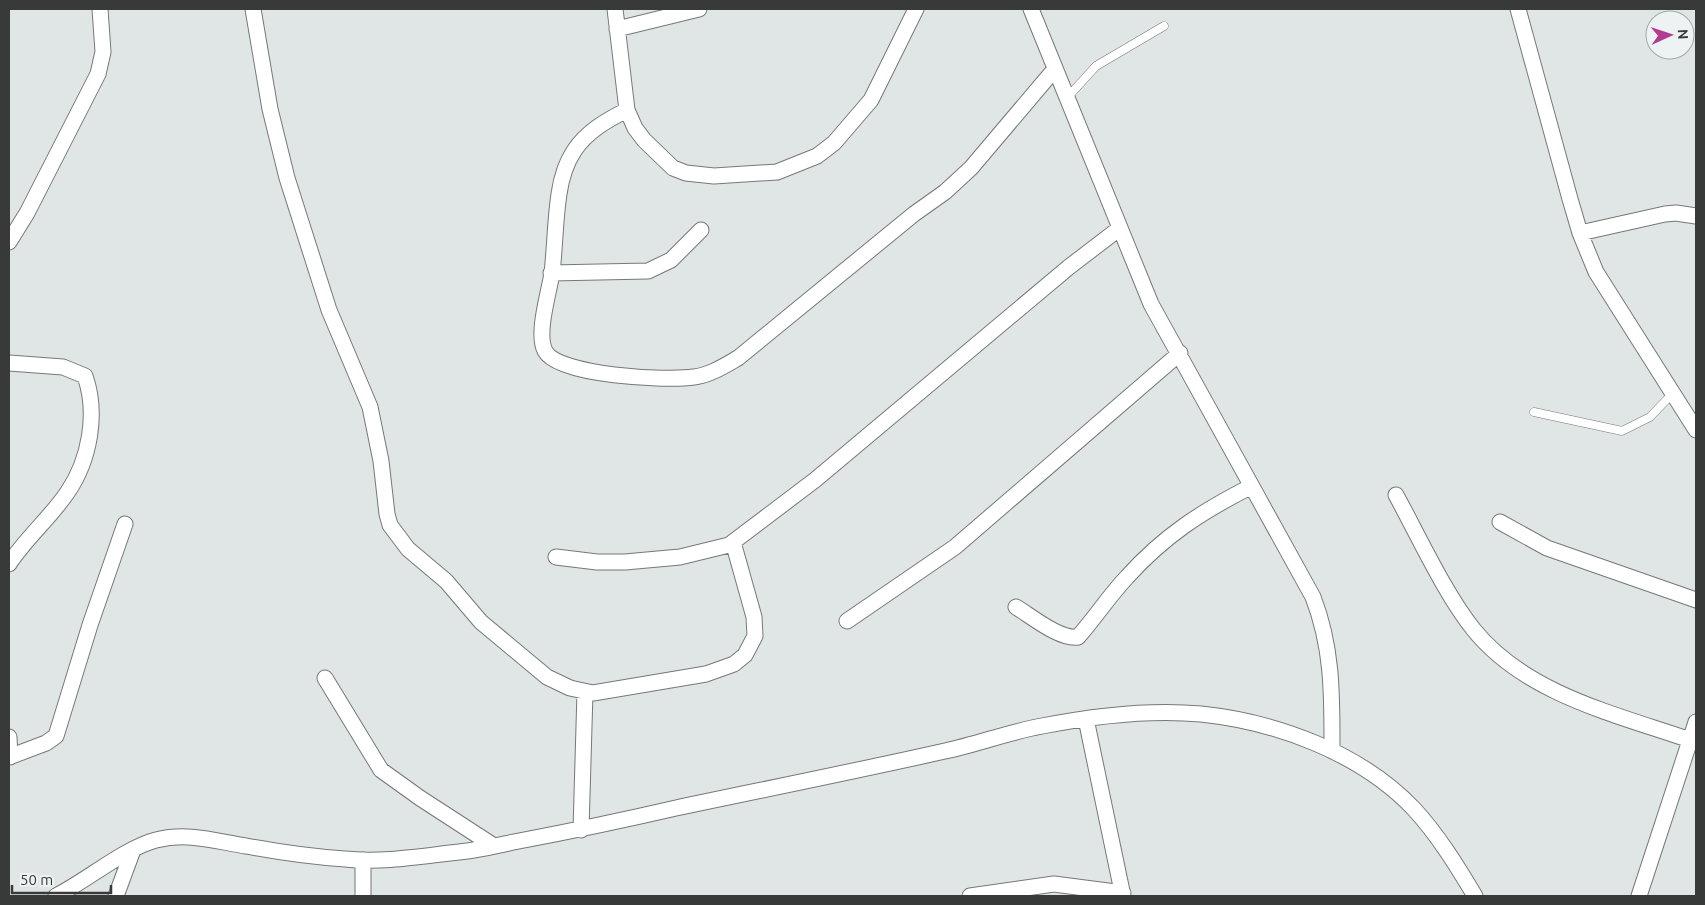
<svg xmlns="http://www.w3.org/2000/svg" width="1705" height="905" font-family="Ubuntu,sans-serif">
  <style>
    .lines { fill: none; stroke-linecap: round; stroke-linejoin: round }
    .service-casing { stroke: #747978; stroke-width: 9 }
    .minor-casing { stroke: #747978; stroke-width: 17 }
    .service { stroke: #fff; stroke-width: 8 }
    .minor { stroke: #fff; stroke-width: 15 }
  </style>
  <rect width="100%" height="100%" fill="#e0e6e5"/>
  <g class="lines">
    <g class="service-casing">
      <path id="service" d="M1066,99l30,-33 68,-40
        M1534,412l88,19 28,-14 24,-25"/>
    </g>
    <g class="minor-casing">
      <path id="minor" d="M253,9l17,100 17,69 42,132 41,97 11,54 6,53 3,11 18,24 38,32 35,41 66,55 23,11 23,5 113,-19 28,-10 11,-9 10,-19 -1,-19 -21,-75
        M615,9l12,101 8,18 9,12 29,28 13,5 28,3 63,-4 40,-16 17,-13 37,-43 45,-91
        M1031,9l120,295 162,293c20,52 19,99 19,154
        M1518,9l52,190 10,34 16,39 100,158
        M617,29l82,-20
        M627,110c-20,10 -41,22 -53,41 -8,12 -13,29 -15,43 -4,26 -4,53 -7,79 -3,20 -16,60 -7,78 13,25 122,30 149,26 16,-2 30,-11 44,-19l176,-144 31,-22 26,-24 83,-98
        M1580,233l85,-19 11,-1 20,3
        M9,242l18,-29 71,-139 5,-22 -3,-43
        M551,273l97,-2 23,-11 30,-30
        M9,363l54,4 22,9c13,37 5,84 -18,117 -17,25 -41,45 -58,71
        M1396,495c23,42 49,99 78,135 52,64 141,84 216,110
        M1500,522l47,26 149,52
        M556,557l41,5h28l55,-5 49,-12 86,-65 254,-213 51,-39
        M1016,607c15,9 44,33 62,30 17,-19 31,-41 49,-60 37,-41 74,-65 123,-90
        M847,621l108,-74 225,-194
        M325,678l56,92 39,28 74,48
        M1086,719l37,177
        M9,737l1,20
        M9,757l37,-14 10,-7 34,-111 35,-101
        M581,830l4,-138
        M363,860v36
        M56,896c30,-15 69,-48 100,-56 32,-8 59,1 90,6 32,6 66,11 99,13 37,4 77,-3 114,-7 20,-2 40,-7 60,-11 53,-10 105,-21 157,-33 90,-19 180,-37 269,-57 33,-7 64,-19 97,-25 51,-10 107,-17 159,-12 76,8 160,39 213,95 24,26 43,57 61,87
        M116,896l17,-46
        M970,896l84,-12 69,9
        M1639,896l57,-174"/>
    </g>
    <use href="#service" class="service"/>
    <use href="#minor" class="minor"/>
  </g>
  <rect width="1705" height="905" fill="none" stroke="#383a3a" stroke-width="20"/>
  <g transform="translate(1670 35) rotate(87)"><circle r="24" fill="#edf3f2" stroke="#a5a9a8"/>
  <path d="M0-4L9 19L0 12L-9 19Z" fill="#b33b91"/>
  <text y="-8" font-size="14" font-weight="bold" text-anchor="middle" fill="#383a3a">N</text>
  </g>
  <path d="M12 885v8h99v-8" fill="none" stroke="#383a3a" stroke-width="2.5"/>
  <text x="20" y="885" font-size="15" fill="#383a3a" stroke="#edf3f2" stroke-width="4" paint-order="stroke">50 m</text>
</svg>
